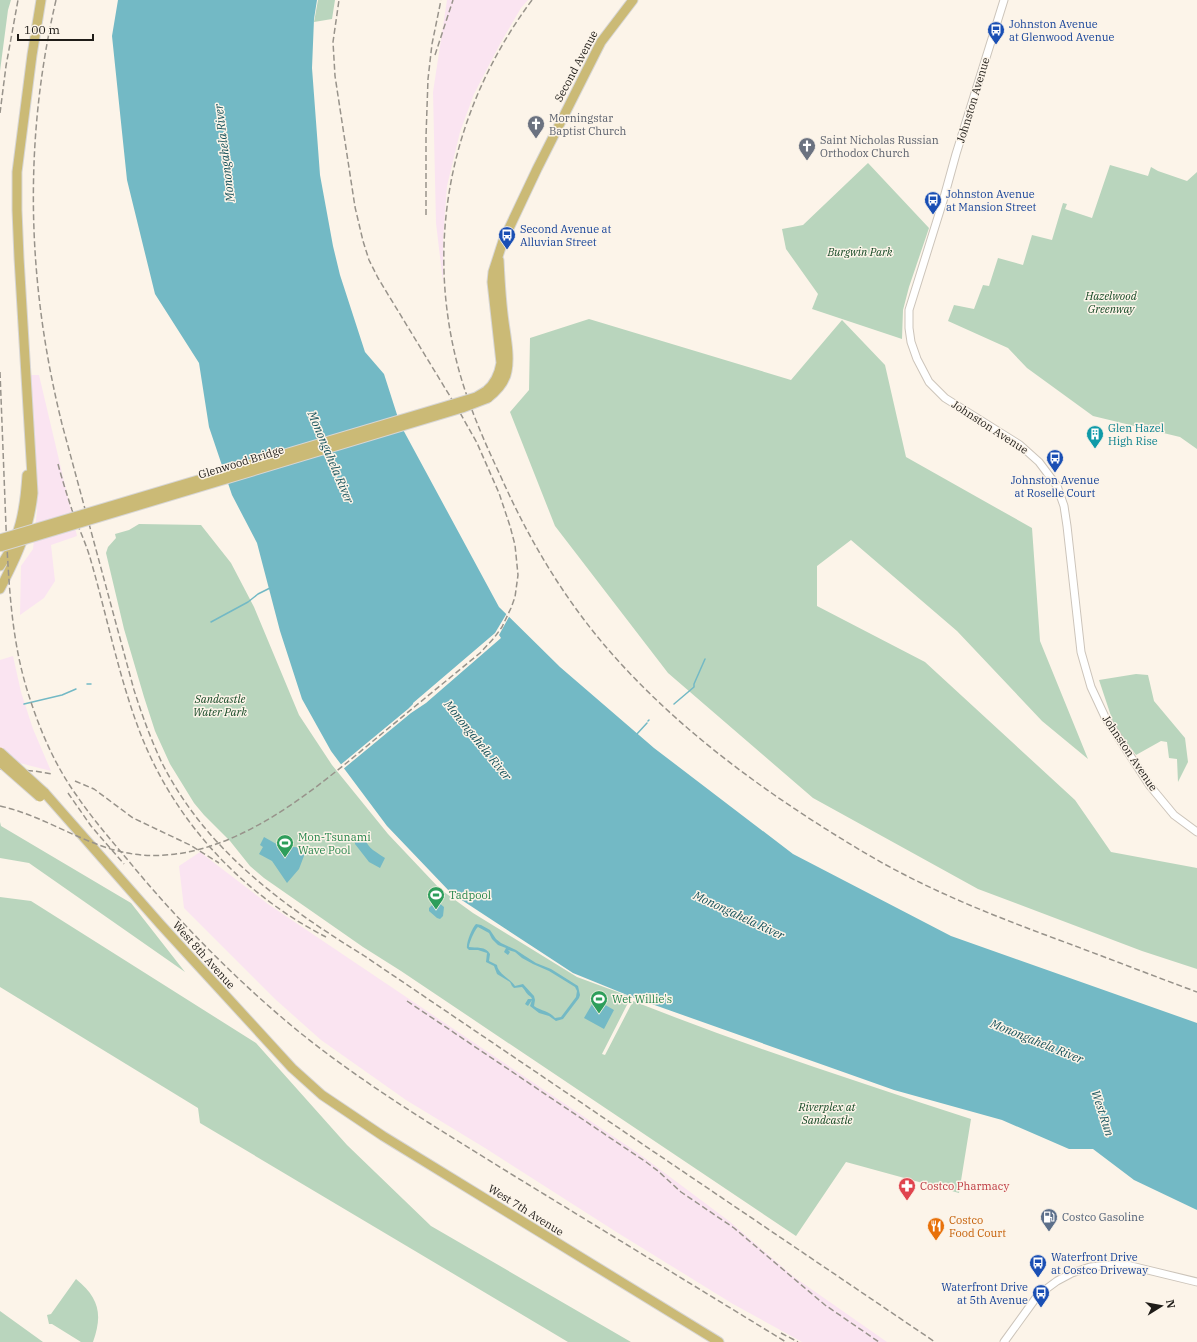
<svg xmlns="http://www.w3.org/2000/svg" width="1197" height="1342" font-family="'IBM Plex Serif',serif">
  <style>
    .industrial { fill: #fae4f1 }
    .green { fill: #b9d5bd }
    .water { fill: #73b9c5; fill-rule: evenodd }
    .pier { fill: #fcf4e9 }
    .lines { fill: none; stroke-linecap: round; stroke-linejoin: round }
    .stream { stroke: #73b9c5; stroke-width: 1.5 }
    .tertiary-casing { stroke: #ccc4ba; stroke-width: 9 }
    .primary-casing { stroke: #d7d6d5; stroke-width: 11 }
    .tertiary { stroke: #fff; stroke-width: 7 }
    .primary { stroke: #cbba76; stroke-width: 9 }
    .rail { stroke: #98938b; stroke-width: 1.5; stroke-dasharray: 6 3; stroke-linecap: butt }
    .primary-bridge-casing { stroke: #d7d6d5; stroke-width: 11; stroke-linecap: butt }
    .primary-bridge { stroke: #cbba76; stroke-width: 9 }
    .labels { text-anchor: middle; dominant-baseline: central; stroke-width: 3; stroke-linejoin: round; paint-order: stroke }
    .transit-label { font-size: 11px; fill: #164399; stroke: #fcf4e9; text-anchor: start }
    .street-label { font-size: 11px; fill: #1f1c18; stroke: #fcf4e9 }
    .worship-label { font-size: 11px; fill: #5b616d; stroke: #fcf4e9; text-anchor: start }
    .park-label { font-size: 11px; font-style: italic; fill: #134723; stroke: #fcf4e9 }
    .culture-label { font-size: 11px; fill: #0d838f; stroke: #fcf4e9; text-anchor: start }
    .leisure-label { font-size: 11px; fill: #27864d; stroke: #fcf4e9; text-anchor: start }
    .health-label { font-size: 11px; fill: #be3a42; stroke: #fcf4e9; text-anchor: start }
    .service-label { font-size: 11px; fill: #4e5e75; stroke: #fcf4e9; text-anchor: start }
    .food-label { font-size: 11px; fill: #c56008; stroke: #fcf4e9; text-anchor: start }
    .water-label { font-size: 12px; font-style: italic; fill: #16525b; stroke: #fcf4e9 }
  </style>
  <rect width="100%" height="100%" fill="#fcf4e9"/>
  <path class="industrial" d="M447,0h81l-7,8 -21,36 -26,50 -14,38 -13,54 -4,53v43l-7,-59 -3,-131z
    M30,375h9l38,161 -26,9 4,36 -11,17 -24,17 1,-49 12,-17 4,-38v-32z
    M13,656l8,36 12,37 18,42 -51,-13v-98z
    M200,852l68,52 370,249 91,68 65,56 93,65h-85l-69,-38 -115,-71 -133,-85 -79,-48 -85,-60 -46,-41 -91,-91 -5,-42z"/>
  <path class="green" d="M0,0h11l-3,10 -8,61z
    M318,0h17l-3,19 -18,3z
    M868,163l61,65 -20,59 -6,23 -1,29 -90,-30 6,-15 -32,-45 -4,-20 21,-4z
    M1110,165l38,11 3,-9 7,4 29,10 10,-9v277l-17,-12 -87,-21 -66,-48 -19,-20 -60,-27 6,-16 20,4 9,-24 6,1 9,-28 25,7 9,-30 20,5 11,-37 4,1 -2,5 27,9z
    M589,319l202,61 51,-60 43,45 21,92 126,71 8,113 48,118 -46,-38 -85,-90 -106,-91 -34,26v40l108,56 150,138 36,52 86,16v101l-55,-18 -164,-62 -165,-91 -145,-125 -113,-147 -45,-114 19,-22 1,-52z
    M139,524l62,1 30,38 23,44 45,108 33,50 56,69 52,55 33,24 104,64 54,20 -29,57 3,1 28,-54c111,44 225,81 338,118l-12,74 -113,-31 -50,74 -395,-265 -38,-24 -99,-69 -14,-12 -20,-25 -26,-26 -10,-12 -24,-39 -15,-33 -11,-34 -20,-68 -18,-76 2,-6 8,-9 -1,-4 14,-4z
    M1136,674l12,1 6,26 31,37 3,24 -10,20 -1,-23 -8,-1 -2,-16 -6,-1 -25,14 -22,-30 -15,-45z
    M0,822l1,4 130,77 54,69 -156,-109 -29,-5z
    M0,897l31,4 225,142 91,102 84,81 200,116h-63l-368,-219 -2,-15 -198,-121z
    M76,1279c23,19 27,35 17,63h-12l-29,-18h-3l-2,-9 4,-1z
    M0,1311l43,31h-43z"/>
  <path class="water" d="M118,0h199l-3,19 -2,49 8,107 13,71 7,29 25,77 19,22 16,50 99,183 61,60 94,81 139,106 158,82 246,87v187l-63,-30 -41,-31h-24l-67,-29 -108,-30 -262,-93 -59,-24 -122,-80 -64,-67 -56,-75 -29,-52 -22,-68 -23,-88 -25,-48 -23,-68 -10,-64 -44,-69 -28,-114 -15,-144z
    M363,836l3,2c-1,9 12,15 19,20l-5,10 -11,-6 -14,-18v-2l3,-3 1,1z
    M264,837l16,9 27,2 -8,21 -12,14 -15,-22 -13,-7 4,-7 -3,-2z
    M435,902h3l6,5 -1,9 -3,3 -3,-1 -8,-7v-3z
    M476,924l5,1 9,5 6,9 5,4 15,7 9,6 11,7 15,6 27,17 2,9 -1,3 -16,21 -7,2 -7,-5 -10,-3 -9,-7 2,-6 -4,6 -3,-2 3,-5h4l-1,-2c-5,-3 -5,-6 -9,-10l-8,1 -2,-2 -2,-4 -13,-8 -3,-8 -8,-4 1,-9 -9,-3h-9l-2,-2c-1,-5 5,-20 9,-24zM478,927l11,6 3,6 6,6 8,3 -2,4 4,3 2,-3 -2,-2 7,2 7,6 11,6 16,7 26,16 2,4 -1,6 -15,20 -6,1c-5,-7 -14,-7 -21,-12l1,-6 -1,-4 -11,-12 -8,2c-5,-8 -17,-12 -18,-21l-8,-4 1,-7c-4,-8 -14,-6 -21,-7 0,-4 6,-18 9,-20z
    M595,999l19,11 -10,19 -20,-11z"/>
  <path class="pier" d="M507,613l3,2 -11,20 2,3 -75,65 -15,10 -69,57 -3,-4 69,-57 5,-5v-1l82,-70z"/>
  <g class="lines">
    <path class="stream" d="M211,622l37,-20 10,-8 12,-6
      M87,684h4
      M24,704l38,-9 14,-6
      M674,704l20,-17v-3l11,-25
      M648,721l1,-1
      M636,735l11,-12"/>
    <g class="tertiary-casing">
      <path id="tertiary" d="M1004,0l-48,154 -13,47 -34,109v18l2,14 6,17 12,23 16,16 75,47 19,17 18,24 7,20 3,20 14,126 10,35 14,30 45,69 24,29 23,17
        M1004,1342l34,-47 19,-14 15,-8 18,-6 21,-2h16l70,17"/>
    </g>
    <g class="primary-casing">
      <path id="primary" d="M486,391c9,-7 13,-16 15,-28l-9,-81 1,-10 10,-31 34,-72 64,-127 32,-42
        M488,398c9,-7 17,-15 19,-27 3,-15 -1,-34 -3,-49 -3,-21 -4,-41 -5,-62
        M0,566c20,-26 25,-58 27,-91
        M0,589c17,-33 29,-58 33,-96l-14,-235 -2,-48v-38l15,-117 9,-55
        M44,792l117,133 131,143 30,27 61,41 336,206"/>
    </g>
    <use href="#tertiary" class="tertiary"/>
    <use href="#primary" class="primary"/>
    <path class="rail" d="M56,0c-33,142 -29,283 6,424l72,266c8,25 17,50 28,73 44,87 120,142 201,192l572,387
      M532,0c-78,105 -107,232 -76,359 10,41 27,80 45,118 29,65 65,125 112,178 70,79 157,141 247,195 65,39 129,64 199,90 46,17 92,35 138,52
      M435,55l18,-55
      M0,113l6,-47 12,-66
      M426,215v-78l2,-58 4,-35 9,-44
      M0,372c2,51 4,103 6,155 3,58 5,116 24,172 11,34 26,68 47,97 15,22 33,43 50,63 50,61 110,122 171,172 68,55 144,100 218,146 90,55 180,110 270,165
      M58,464c4,15 9,31 14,46 6,17 14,33 19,51 17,59 29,122 52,179 35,85 101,155 183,197
      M0,769l35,2 17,3
      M75,781l19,8 39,29 57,27 29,18
      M68,793l23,33 33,38
      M0,806c46,10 86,41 133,48 93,13 180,-63 246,-118 34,-28 67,-55 101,-83l14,-15 8,-11 9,-19 4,-11 3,-22 -3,-30 -5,-19 -11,-33 -22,-50 -18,-32 -81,-133 -9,-18 -6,-19 -8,-34 -20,-131 -2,-34 6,-42
      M407,1001l239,161 12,9 23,21 53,36 91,77 54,37
      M781,1333l17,9"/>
    <g class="primary-bridge-casing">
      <path id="primary-bridge" d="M0,539l443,-132 33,-10 10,-6
        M0,547l462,-139 26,-10
        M0,752l44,40
        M0,762l40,35"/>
    </g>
    <use href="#primary-bridge" class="primary-bridge"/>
  </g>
  <defs>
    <g id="bus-pin" transform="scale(0.9)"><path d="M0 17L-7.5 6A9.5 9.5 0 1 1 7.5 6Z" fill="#1a4fb4" stroke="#fcf4e9"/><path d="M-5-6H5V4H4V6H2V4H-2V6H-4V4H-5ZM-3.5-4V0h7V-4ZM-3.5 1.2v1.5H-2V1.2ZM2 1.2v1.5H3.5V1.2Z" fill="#fff"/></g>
    <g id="church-pin" transform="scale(0.9)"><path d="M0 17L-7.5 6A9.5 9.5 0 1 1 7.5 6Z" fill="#6b7280" stroke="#fcf4e9"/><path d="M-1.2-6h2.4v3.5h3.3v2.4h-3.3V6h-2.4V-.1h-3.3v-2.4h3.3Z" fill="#fff"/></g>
    <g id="building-pin" transform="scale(0.9)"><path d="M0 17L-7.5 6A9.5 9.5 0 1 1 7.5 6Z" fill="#0f9aa8" stroke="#fcf4e9"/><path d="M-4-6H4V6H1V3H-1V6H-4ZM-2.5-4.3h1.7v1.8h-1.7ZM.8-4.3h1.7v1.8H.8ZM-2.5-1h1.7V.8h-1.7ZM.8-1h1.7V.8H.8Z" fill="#fff"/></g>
    <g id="stadium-pin" transform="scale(0.9)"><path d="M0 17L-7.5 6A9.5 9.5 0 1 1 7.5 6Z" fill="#2e9e5b" stroke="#fcf4e9"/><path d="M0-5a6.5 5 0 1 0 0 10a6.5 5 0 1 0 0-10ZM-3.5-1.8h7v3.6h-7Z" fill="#fff"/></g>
    <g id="pharmacy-pin" transform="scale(0.9)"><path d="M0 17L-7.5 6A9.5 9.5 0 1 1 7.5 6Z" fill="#e0444e" stroke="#fcf4e9"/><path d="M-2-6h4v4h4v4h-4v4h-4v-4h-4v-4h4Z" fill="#fff"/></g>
    <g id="fuel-pin" transform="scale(0.9)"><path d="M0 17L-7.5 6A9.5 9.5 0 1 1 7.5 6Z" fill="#5c6f8a" stroke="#fcf4e9"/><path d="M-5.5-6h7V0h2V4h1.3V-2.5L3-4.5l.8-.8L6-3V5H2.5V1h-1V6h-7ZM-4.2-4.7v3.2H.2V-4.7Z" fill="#fff"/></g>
    <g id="restaurant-pin" transform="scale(0.9)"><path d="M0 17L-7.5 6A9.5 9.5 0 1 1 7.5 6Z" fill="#e8710a" stroke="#fcf4e9"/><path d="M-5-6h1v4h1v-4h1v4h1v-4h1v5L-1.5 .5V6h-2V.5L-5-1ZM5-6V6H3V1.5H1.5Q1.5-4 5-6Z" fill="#fff"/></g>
  </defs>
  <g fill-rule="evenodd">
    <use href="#bus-pin" x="996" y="30"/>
    <use href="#church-pin" x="536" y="124"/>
    <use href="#church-pin" x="807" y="146"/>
    <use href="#bus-pin" x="933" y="200"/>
    <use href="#bus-pin" x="507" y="235"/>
    <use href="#building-pin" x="1095" y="434"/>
    <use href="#bus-pin" x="1055" y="458"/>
    <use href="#stadium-pin" x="285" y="843"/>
    <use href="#stadium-pin" x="436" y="895"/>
    <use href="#stadium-pin" x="599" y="999"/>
    <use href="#pharmacy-pin" x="907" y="1186"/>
    <use href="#fuel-pin" x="1049" y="1217"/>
    <use href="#restaurant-pin" x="936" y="1226"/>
    <use href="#bus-pin" x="1038" y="1263"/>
    <use href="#bus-pin" x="1041" y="1293"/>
  </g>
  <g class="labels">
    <g class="transit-label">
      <text x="1009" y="24">Johnston Avenue<tspan x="1009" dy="13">at Glenwood Avenue</tspan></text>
      <text x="946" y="194">Johnston Avenue<tspan x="946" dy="13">at Mansion Street</tspan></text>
      <text x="520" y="229">Second Avenue at<tspan x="520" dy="13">Alluvian Street</tspan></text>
      <text x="1055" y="480" text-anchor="middle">Johnston Avenue<tspan x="1055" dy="13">at Roselle Court</tspan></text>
      <text x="1051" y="1257">Waterfront Drive<tspan x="1051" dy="13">at Costco Driveway</tspan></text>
      <text x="1028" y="1287" text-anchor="end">Waterfront Drive<tspan x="1028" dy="13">at 5th Avenue</tspan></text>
    </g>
    <g class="street-label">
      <text transform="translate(576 66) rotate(-62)">Second Avenue</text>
      <text transform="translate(973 100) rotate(-73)">Johnston Avenue</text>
      <text transform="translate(990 427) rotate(33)">Johnston Avenue</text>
      <text transform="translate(241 462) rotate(-17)">Glenwood Bridge</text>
      <text transform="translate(1130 753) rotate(56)">Johnston Avenue</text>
      <text transform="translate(204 955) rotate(48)">West 8th Avenue</text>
      <text transform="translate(526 1210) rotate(32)">West 7th Avenue</text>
    </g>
    <g class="worship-label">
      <text x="549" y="118">Morningstar<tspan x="549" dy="13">Baptist Church</tspan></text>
      <text x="820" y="140">Saint Nicholas Russian<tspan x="820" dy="13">Orthodox Church</tspan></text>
    </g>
    <g class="park-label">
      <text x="860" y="252">Burgwin Park</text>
      <text x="1111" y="296">Hazelwood<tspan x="1111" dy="13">Greenway</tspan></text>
      <text x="220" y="699">Sandcastle<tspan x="220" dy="13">Water Park</tspan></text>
      <text x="827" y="1107">Riverplex at<tspan x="827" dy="13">Sandcastle</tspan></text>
    </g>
    <g class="culture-label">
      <text x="1108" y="428">Glen Hazel<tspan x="1108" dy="13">High Rise</tspan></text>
    </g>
    <g class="leisure-label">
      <text x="298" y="837">Mon-Tsunami<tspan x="298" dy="13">Wave Pool</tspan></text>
      <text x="449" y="895">Tadpool</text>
      <text x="612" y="999">Wet Willie's</text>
    </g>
    <g class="health-label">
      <text x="920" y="1186">Costco Pharmacy</text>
    </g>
    <g class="service-label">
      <text x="1062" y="1217">Costco Gasoline</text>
    </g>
    <g class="food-label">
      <text x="949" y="1220">Costco<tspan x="949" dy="13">Food Court</tspan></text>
    </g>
    <g class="water-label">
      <text transform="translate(224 153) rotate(-97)">Monongahela River</text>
      <text transform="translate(331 457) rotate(67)">Monongahela River</text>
      <text transform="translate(478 740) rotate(51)">Monongahela River</text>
      <text transform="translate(739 915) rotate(25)">Monongahela River</text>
      <text transform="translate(1037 1041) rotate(22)">Monongahela River</text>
      <text transform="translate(1103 1113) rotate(72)">West Run</text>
    </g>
  </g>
  <g transform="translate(1161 1306) rotate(79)" stroke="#fcf4e9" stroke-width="3" paint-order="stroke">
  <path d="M0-3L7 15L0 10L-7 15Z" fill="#1f1c18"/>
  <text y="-6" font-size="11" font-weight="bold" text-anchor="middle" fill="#1f1c18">N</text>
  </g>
  <path d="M18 34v6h75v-6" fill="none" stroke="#1f1c18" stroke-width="2"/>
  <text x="24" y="34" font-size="12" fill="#1f1c18" stroke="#fcf4e9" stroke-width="3" paint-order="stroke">100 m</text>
</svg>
